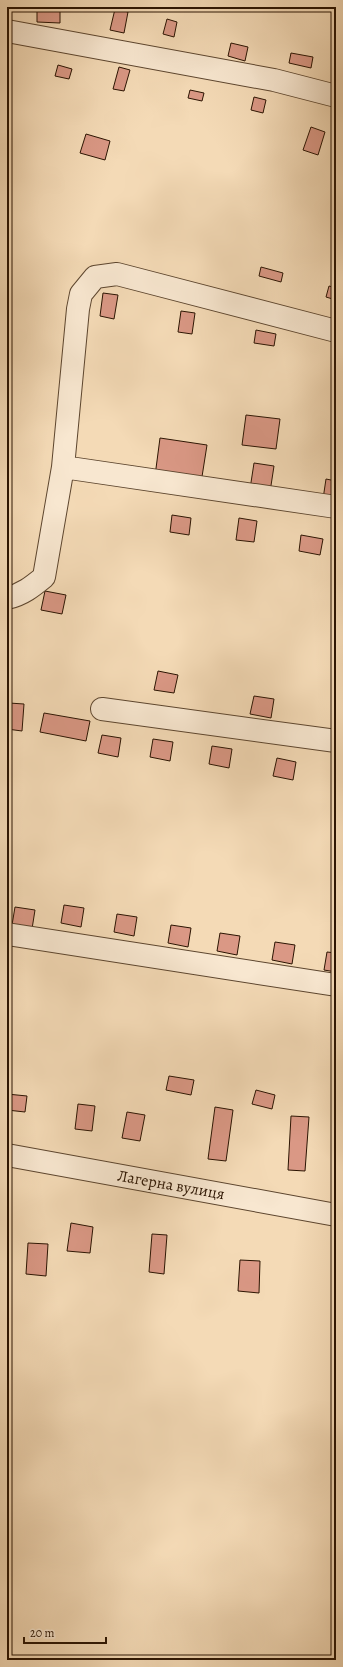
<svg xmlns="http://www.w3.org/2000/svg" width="343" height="1667" font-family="Alegreya,serif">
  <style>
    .building { fill: #da9885; stroke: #2b1402 }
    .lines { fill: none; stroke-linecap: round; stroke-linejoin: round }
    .minor-casing { stroke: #5d462f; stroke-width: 24 }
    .minor { stroke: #f8e7d0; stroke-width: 22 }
    .labels { text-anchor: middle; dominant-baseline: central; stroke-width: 3; stroke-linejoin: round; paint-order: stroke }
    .street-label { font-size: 16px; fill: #2b1402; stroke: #f8e7d0 }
  </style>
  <rect width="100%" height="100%" fill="#f4dab6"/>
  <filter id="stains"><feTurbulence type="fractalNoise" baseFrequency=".005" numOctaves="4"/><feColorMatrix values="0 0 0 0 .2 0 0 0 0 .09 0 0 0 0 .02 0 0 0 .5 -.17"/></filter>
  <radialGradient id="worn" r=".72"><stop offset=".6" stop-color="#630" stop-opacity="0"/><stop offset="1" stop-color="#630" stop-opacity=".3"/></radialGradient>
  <path class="building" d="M37,9l23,1v13l-23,-1z
    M115,9l13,3 -4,21 -14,-3z
    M167,19l10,3 -3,15 -11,-3z
    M231,43l17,4 -3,14 -17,-5z
    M291,53l22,4 -2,11 -22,-5z
    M58,65l14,4 -3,10 -14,-3z
    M119,67l11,3 -6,21 -11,-2z
    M190,90l14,3 -2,8 -14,-3z
    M254,97l12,3 -3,13 -12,-3z
    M311,127l14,5 -7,23 -15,-5z
    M86,134l24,7 -5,19 -25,-7z
    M261,267l22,6 -2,9 -22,-6z
    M329,286l7,2v12l-10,-3z
    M103,293l15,2 -4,24 -14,-3z
    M181,311l14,2 -3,21 -14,-2z
    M256,330l20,4 -2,12 -20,-3z
    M246,415l34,4 -4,30 -34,-4z
    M160,438l47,7 -6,38 -46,-7z
    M254,463l20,3 -4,26 -20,-3z
    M326,479l10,2v20l-13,-2z
    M172,515l19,3 -2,17 -19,-3z
    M239,518l18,3 -3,21 -18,-2z
    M301,535l22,4 -3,16 -21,-4z
    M45,591l21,4 -4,19 -21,-4z
    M158,671l20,4 -4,18 -20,-3z
    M254,696l20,3 -3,19 -21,-4z
    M9,703l15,1 -2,27 -15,-2z
    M44,713l46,8 -4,20 -46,-9z
    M102,735l19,3 -3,19 -20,-4z
    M153,739l20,3 -3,19 -20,-4z
    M212,746l20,3 -3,19 -20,-4z
    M277,758l19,4 -3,18 -20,-4z
    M64,905l20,3 -3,19 -20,-4z
    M15,907l20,3 -3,19 -20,-4z
    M117,914l20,3 -3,19 -20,-4z
    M171,925l20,3 -3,19 -20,-4z
    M220,933l20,3 -3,19 -20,-4z
    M275,942l20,3 -3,19 -20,-4z
    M327,952l9,1v19l-12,-2z
    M169,1076l25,4 -3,15 -25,-5z
    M256,1090l19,5 -3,14 -20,-5z
    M7,1094l20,2 -2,16 -18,-2z
    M78,1104l17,2 -3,25 -17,-2z
    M215,1107l18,3 -7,51 -18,-2z
    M127,1112l18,3 -5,26 -18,-3z
    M291,1116l18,1 -4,54 -17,-1z
    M71,1223l22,4 -3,26 -23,-2z
    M152,1234l15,1 -3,39 -15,-2z
    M28,1243l20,1 -2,32 -20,-2z
    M240,1260l20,1 -1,32 -21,-2z
    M335,1282h1v28l-4,-1z"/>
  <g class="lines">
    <g class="minor-casing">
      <path id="minor" d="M7,31l267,49 62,16
        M63,467l273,40
        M7,598c15,-3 26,-12 37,-21l19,-110 15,-158 3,-15 14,-17 22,-3 219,57
        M102,709l234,32
        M7,934l329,51
        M7,1155l329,60"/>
    </g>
    <use href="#minor" class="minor"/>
  </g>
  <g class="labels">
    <g class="street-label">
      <text transform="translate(171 1185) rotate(10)">Лагерна вулиця</text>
    </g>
  </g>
  <rect width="343" height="1667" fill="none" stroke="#f4dab6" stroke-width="24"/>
  <rect x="8" y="8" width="327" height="1651" fill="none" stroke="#2b1402" stroke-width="2"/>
  <rect x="12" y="12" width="319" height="1643" fill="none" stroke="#2b1402"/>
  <path d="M24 1637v6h82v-6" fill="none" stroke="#2b1402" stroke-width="2"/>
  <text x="30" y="1637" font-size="12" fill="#2b1402" stroke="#f8e7d0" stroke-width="3" paint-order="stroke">20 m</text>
  <rect width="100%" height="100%" filter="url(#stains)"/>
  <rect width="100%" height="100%" fill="url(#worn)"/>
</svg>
